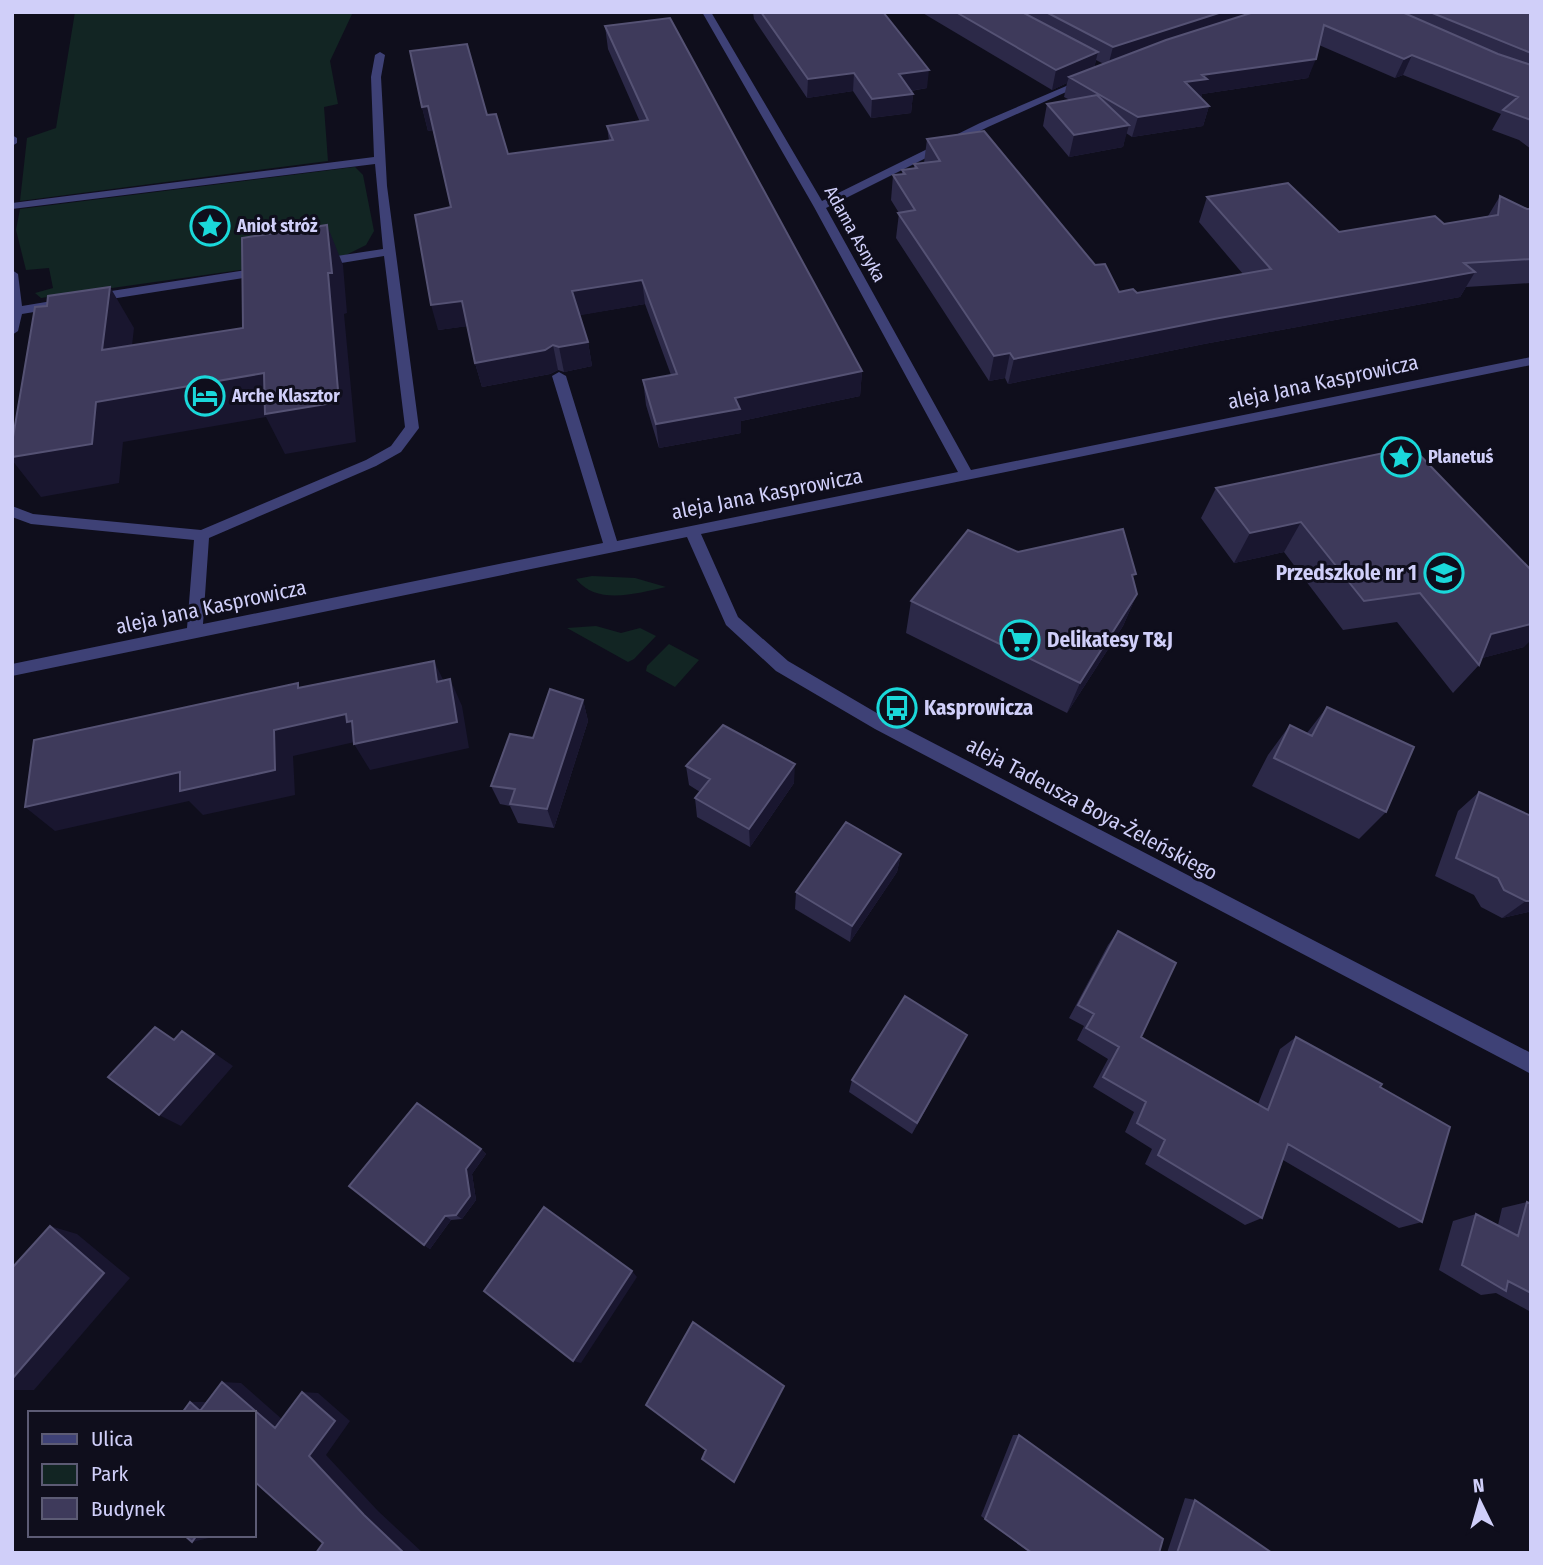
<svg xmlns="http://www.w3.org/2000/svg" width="1543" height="1565" font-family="'Fira Sans Condensed',sans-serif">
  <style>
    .green { fill: #122523 }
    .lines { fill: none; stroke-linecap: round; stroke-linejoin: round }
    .minor { fill: #3e4176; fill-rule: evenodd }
    .wall { fill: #2c2948; fill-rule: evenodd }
    .shaded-wall { fill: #19162f }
    .building { fill: #3e3a5b; stroke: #555274; stroke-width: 2 }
    .labels { text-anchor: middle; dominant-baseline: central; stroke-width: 6; stroke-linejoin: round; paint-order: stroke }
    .far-poi-label { font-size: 18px; font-weight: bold; fill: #d0cff9; stroke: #0f0e1c; text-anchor: start }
    .far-street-label { font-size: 18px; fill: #d0cff9; stroke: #0f0e1c }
    .street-label { font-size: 21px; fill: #d0cff9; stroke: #0f0e1c }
    .poi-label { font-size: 21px; font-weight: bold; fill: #d0cff9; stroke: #0f0e1c; text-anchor: start }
  </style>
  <rect width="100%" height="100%" fill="#0f0e1c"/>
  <path class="green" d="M75,12h278l-23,49 8,43 -14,3 4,54 -308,40 7,-63 29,-10z
    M355,167l8,8 11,56 -8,14 -20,10 -305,43 -6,-5 18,-5 -4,-20 -23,2 -10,-40 4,-21z
    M592,576l43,2 31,9c-28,6 -69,19 -90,-8z
    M596,626l25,7 19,-5 16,8 -22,23 -6,3 -61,-34z
    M669,644l30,16 -24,27 -29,-16 1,-5z"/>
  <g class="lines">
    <path class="minor" d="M702,12h9l111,189 158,-78 105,-45 8,2 -105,47 -162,81 145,262 560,-113v8l-830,169 37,83 50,44 99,58 644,334v21l-656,-345 -99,-58 -50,-46 -39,-88 -675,139v-12l175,-36 7,-88 -163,-16 -19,-7v-11l21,8 168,16 165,-70 25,-14 14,-19 -21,-171 -67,11 -6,-4 6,-4 66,-10 -8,-85 -363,45v-6l362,-46 -3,-80 4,-22 5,-3 5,3 -4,22 6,109 32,242 -18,24 -25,14 -167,72 -6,86 400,-81 -51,-167 7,-4 7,4 51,165 341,-69 -144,-265z
      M12,135l5,3v5l-5,3z
      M265,267l6,4 -2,3 -177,28 -6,-4 6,-4z
      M12,270l6,4 4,32 36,-6 6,4 -6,4 -36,6 -4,17 -6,4z"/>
  </g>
  <path class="wall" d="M753,12h130l44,76 -16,3 2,3 -2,19 -40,5 -18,-27 -46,7 -53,-79z
    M921,12h610v137l-12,-9 -27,-10 9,-16 -98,-39 -8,3 -76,-33 -11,33 -106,16 -1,4 8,8 -6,20 -71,11 -6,-4 -3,14 -54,10 -26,-31 4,-22 23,-4 -6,-3 3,-14 -15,7zM1096,60l8,4 -10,4z
    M605,26l257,345 -2,25 -119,25v12l-82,15 -13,-43 -3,-25 28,-5 -26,-71 -66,11 9,27 4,24 -28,6 -6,-2 -8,4 -68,13 -7,-24 -8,-37 -29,4 13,-123 -18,-77 -5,1 -6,-24 65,8 21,39 101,-13 -2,-15 33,-4 -32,-73z
    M927,139l168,126 24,27 18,1 106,-19 -44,-52 8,-25 132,35 105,-8 44,-8 12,-20 27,13h4v74l-65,4 -6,10 -256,47 -196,40 -3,-6 -16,3 -93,-143 3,-25 -8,-13 2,-25 9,-1v-4l12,-2v-4l10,-1z
    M1412,447l112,200 -42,11 -3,7 -26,28 -56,-71 -54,8 -59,-78 -50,11 -33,-45 15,-30z
    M1018,552l115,28 4,14 -14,32 -56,87 -161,-80 5,-32z
    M583,700l5,21 -34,107 -36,-5 -8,-17 -10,-2 -9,-18z
    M1327,707l59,105 -27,27 -107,-53 16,-31 22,-30 17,8z
    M686,766l108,17 -44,64 -53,-30 -2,-19 5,-6 -11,-7z
    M1479,792l52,24v97l-3,-1 -26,6 -21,-11 -7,-12 -39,-19 23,-65z
    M901,854l-4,18 -47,70 -55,-33 1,-17z
    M1118,931l23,106 117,67 22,-55 16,-12 84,50 42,135 -23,6 -116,-68 -21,58 -17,7 -100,-61 7,-15 -27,-17 9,-20 -41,-25 15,-28 -31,-19 7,-14 -15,-8 39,-73z
    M967,1035l-55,99 -63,-42 3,-12z
    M481,1149l5,5 -14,20 4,26 -14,19 -11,1 -21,29 -6,-4z
    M1527,1202l4,2v108l-35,-19 -15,2 -42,-25 14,-49 23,-7 22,11 4,-17z
    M1013,1435h6l140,118h-129l-49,-37z
    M1185,1498l10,2 77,53h-105z"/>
  <path class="shaded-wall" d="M1222,12h54l-168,54 5,-19z
    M1098,52l-5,20 -24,5 -2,6 -15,7 4,-20z
    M1412,55l-9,20 -8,3 9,-19z
    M1316,59l-8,19 -106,16 -1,5 -16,-17 17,-7z
    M929,70l-2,18 -30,5 2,-19z
    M854,73l-1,18 -46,7 1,-19z
    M913,94l-2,19 -40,5 1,-19z
    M428,106l6,24 -6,1 -6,-24z
    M1209,106l-6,20 -71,11 6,-20z
    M1129,125l-6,22 -54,10 5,-22z
    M327,225l16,40 4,48 -3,1 12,128 -71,12 -19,-37 -143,25 -4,41 -78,14 -29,-37v-3l84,-55 168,-29 64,-100z
    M1475,272l-15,25 -256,47 -196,40 6,-25 200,-40z
    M642,280l3,24 -69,12 -4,-25z
    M110,287l24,41 -7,62 -25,-40z
    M462,301l7,25 -31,4 -7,-25z
    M588,342l4,24 -28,6 -5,-25z
    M553,345l5,25 -8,4 -68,13 -7,-24z
    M1010,353l-5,25 -16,3 5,-25z
    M862,371l-2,25 -119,25v12l-82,15 -3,-24 79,-26z
    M1301,522l-17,30 -50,11 16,-30z
    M1137,594l-14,32 -56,87 13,-30z
    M1531,619v21l-7,7 -49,13 16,-26z
    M434,661l13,27 -10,-6z
    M450,679l12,27 7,42 -99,22 -16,-26 5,-3 -66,15 2,39 -92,20 -14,-14 -134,30 -30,-24 249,-77z
    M583,700l5,21 -34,107 -7,-19z
    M795,764l-1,19 -44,64 -1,-18z
    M901,854l-4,18 -47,70 2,-16z
    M1526,901h5v10l-3,1 -26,6z
    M182,1031l51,35 -52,60 -22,-11z
    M481,1149l5,5 -14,20 4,26 -14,19 -6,-4 10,-46z
    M445,1216l6,4 -21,29 -6,-4z
    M50,1226l27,8 53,44 -96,112h-22v-11z
    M632,1271l5,6 -56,86 -8,-2z
    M222,1382l19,1 51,45h-17z
    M302,1392l16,1 32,28 -24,34 52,56 45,42h-19l-40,-38 -55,-59z
    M190,1402h20l-10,9z
    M197,1535h17l-1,2 -21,5z"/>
  <path class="building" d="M761,12h122l46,58 -30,4 14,20 -41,5 -18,-26 -46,6z
    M956,12h66l76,40 -42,18z
    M1046,12h176l-109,35z
    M1254,12h148l96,42 33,11v55l-28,-10 15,-13 -106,-42 -8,4 -80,-34 -8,34 -114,16 5,4 -22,3 24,24 -71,11 -69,-40 97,-37z
    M1430,12h101v41z
    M670,18l192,353 -127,27 5,11 -84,15 -13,-44 34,-6 -35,-94 -70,11 16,51 -29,5 -6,-2 -8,5 -70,13 -13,-62 -31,4 -16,-90 36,-8 -23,-101 -6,1 -12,-56 57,-7 20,71 9,-1 12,40 105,-14 -6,-14 41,-6 -43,-94z
    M1097,95l32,30 -55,10 -27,-31z
    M984,131l111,134 10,-1 14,28 14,-3 4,4 134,-24 -64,-72 81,-14 51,49 96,-16 9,8 54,-9 2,-19 27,13h4v50l-67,4 11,9 -261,47 -200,40 -4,-6 -16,3 -96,-143 17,-3 -22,-35 12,-1 -3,-4 15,-2 -3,-4 26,-3 -13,-22z
    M327,225l5,48h-4l11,129 -74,12 -1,-41 -168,29 -4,42 -80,13v-14l23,-136 12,-1 1,-10 62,-9 -8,63 141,-22 -1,-90z
    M1412,447l119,123v54l-40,10 -12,31 -59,-72 -56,8 -63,-79 -51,11 -34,-45z
    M1123,529l13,45 -4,1 5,19 -57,89 -169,-82 57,-71 50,22z
    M434,661l3,21 13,-3 7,43 -103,22 -2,-23 -5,1 -1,-8 -72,16 1,40 -95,21v-19l-155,35 9,-67 264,-57v5z
    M550,689l33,11 -36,109 -37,-5 5,-15 -24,-3 19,-52 23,4z
    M1327,707l87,40 -28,65 -112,-54 16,-33 22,11z
    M723,725l72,39 -46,65 -54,-31 15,-19 -24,-13z
    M1479,792l52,24v85h-5l-22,-11 -6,-12 -42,-20z
    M846,822l55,32 -49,72 -56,-34z
    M1118,931l58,32 -35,74 127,73 28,-73 86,47 -2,3 70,40 -28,95 -134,-78 -26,74 -104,-63 7,-15 -28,-17 9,-21 -43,-25 16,-30 -33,-19 8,-14 -16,-9z
    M905,996l62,39 -50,88 -65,-43z
    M155,1027l19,13 8,-9 32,23 -55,61 -51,-38z
    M417,1103l64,46 -15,20 4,27 -14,19 -11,1 -21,29 -75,-59z
    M1527,1202l4,2v89l-23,-12 -2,10 -44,-26 14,-51 42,22z
    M544,1207l88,64 -59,90 -89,-70z
    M50,1226l54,47 -92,106v-111z
    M693,1322l91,64 -50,96 -32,-23 4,-9 -60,-45z
    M222,1382l53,46 27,-36 33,29 -26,35 55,59 40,38h-88l7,-10 -69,-62v-68h-72l8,-11 10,9z
    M1019,1435l144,104 -4,14h-127l-47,-34z
    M1195,1500l77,53h-95z
    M184,1535h13l-5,7z"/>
  <defs>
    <g id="sight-ring" transform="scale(2.0125)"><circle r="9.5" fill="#0f0e1c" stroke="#1ad8da" stroke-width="1.5"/><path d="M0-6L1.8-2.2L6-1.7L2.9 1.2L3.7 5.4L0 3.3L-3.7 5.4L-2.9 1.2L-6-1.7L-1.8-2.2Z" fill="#1ad8da"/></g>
    <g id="hotel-ring" transform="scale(2.0125)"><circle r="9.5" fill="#0f0e1c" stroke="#1ad8da" stroke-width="1.5"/><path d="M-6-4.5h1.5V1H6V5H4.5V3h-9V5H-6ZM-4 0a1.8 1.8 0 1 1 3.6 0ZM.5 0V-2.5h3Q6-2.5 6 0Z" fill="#1ad8da"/></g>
    <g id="school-ring" transform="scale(2.0125)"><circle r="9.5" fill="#0f0e1c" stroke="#1ad8da" stroke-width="1.5"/><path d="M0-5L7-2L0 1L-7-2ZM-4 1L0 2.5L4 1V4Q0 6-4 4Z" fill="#1ad8da"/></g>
    <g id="supermarket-ring" transform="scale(2.0125)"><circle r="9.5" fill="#0f0e1c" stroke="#1ad8da" stroke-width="1.5"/><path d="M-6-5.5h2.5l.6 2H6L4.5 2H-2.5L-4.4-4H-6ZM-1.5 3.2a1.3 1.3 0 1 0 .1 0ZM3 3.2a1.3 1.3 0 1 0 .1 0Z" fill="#1ad8da"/></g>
    <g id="bus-ring" transform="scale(2.0125)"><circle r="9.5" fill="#0f0e1c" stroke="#1ad8da" stroke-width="1.5"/><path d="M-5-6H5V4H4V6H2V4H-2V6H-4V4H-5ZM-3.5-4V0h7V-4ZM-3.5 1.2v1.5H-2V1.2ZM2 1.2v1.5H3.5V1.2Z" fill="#1ad8da"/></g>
  </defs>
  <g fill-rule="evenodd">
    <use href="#sight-ring" x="210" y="226"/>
    <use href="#hotel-ring" x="205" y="396"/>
    <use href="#sight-ring" x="1401" y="457"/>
    <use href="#school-ring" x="1444" y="573"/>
    <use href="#supermarket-ring" x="1020" y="640"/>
    <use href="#bus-ring" x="897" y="708"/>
  </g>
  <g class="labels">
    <g class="far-poi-label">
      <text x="237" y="226">Anioł stróż</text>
      <text x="232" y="396">Arche Klasztor</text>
      <text x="1428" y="457">Planetuś</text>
    </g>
    <g class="far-street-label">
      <text transform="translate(855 234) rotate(61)">Adama Asnyka</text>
    </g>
    <g class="street-label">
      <text transform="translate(1323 382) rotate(-12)">aleja Jana Kasprowicza</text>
      <text transform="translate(767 494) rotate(-11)">aleja Jana Kasprowicza</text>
      <text transform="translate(211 607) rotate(-12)">aleja Jana Kasprowicza</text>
      <text transform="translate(1092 809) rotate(28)">aleja Tadeusza Boya-Żeleńskiego</text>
    </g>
    <g class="poi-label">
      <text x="1417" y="573" text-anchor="end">Przedszkole nr 1</text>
      <text x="1047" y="640">Delikatesy T&amp;J</text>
      <text x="924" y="708">Kasprowicza</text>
    </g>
  </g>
  <rect width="1543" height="1565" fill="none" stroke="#d0cff9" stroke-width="28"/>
  <rect x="28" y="1411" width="228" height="126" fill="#0f0e1c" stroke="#5c5b74" stroke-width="2"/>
  <rect x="42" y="1434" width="35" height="10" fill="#3e4176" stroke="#5c5b74" stroke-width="2"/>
  <text x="91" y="1446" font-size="21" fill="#d0cff9">Ulica</text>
  <rect x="42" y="1464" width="35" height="21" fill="#122523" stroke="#5c5b74" stroke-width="2"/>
  <text x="91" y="1481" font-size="21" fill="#d0cff9">Park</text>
  <rect x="42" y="1498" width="35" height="21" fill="#3e3a5b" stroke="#5c5b74" stroke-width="2"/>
  <text x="91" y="1516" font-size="21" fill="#d0cff9">Budynek</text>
  <g transform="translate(1480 1502) rotate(355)" stroke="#0f0e1c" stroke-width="5" paint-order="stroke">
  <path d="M0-5L12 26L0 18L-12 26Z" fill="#d0cff9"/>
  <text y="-10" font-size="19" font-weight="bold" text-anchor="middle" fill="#d0cff9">N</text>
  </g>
</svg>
